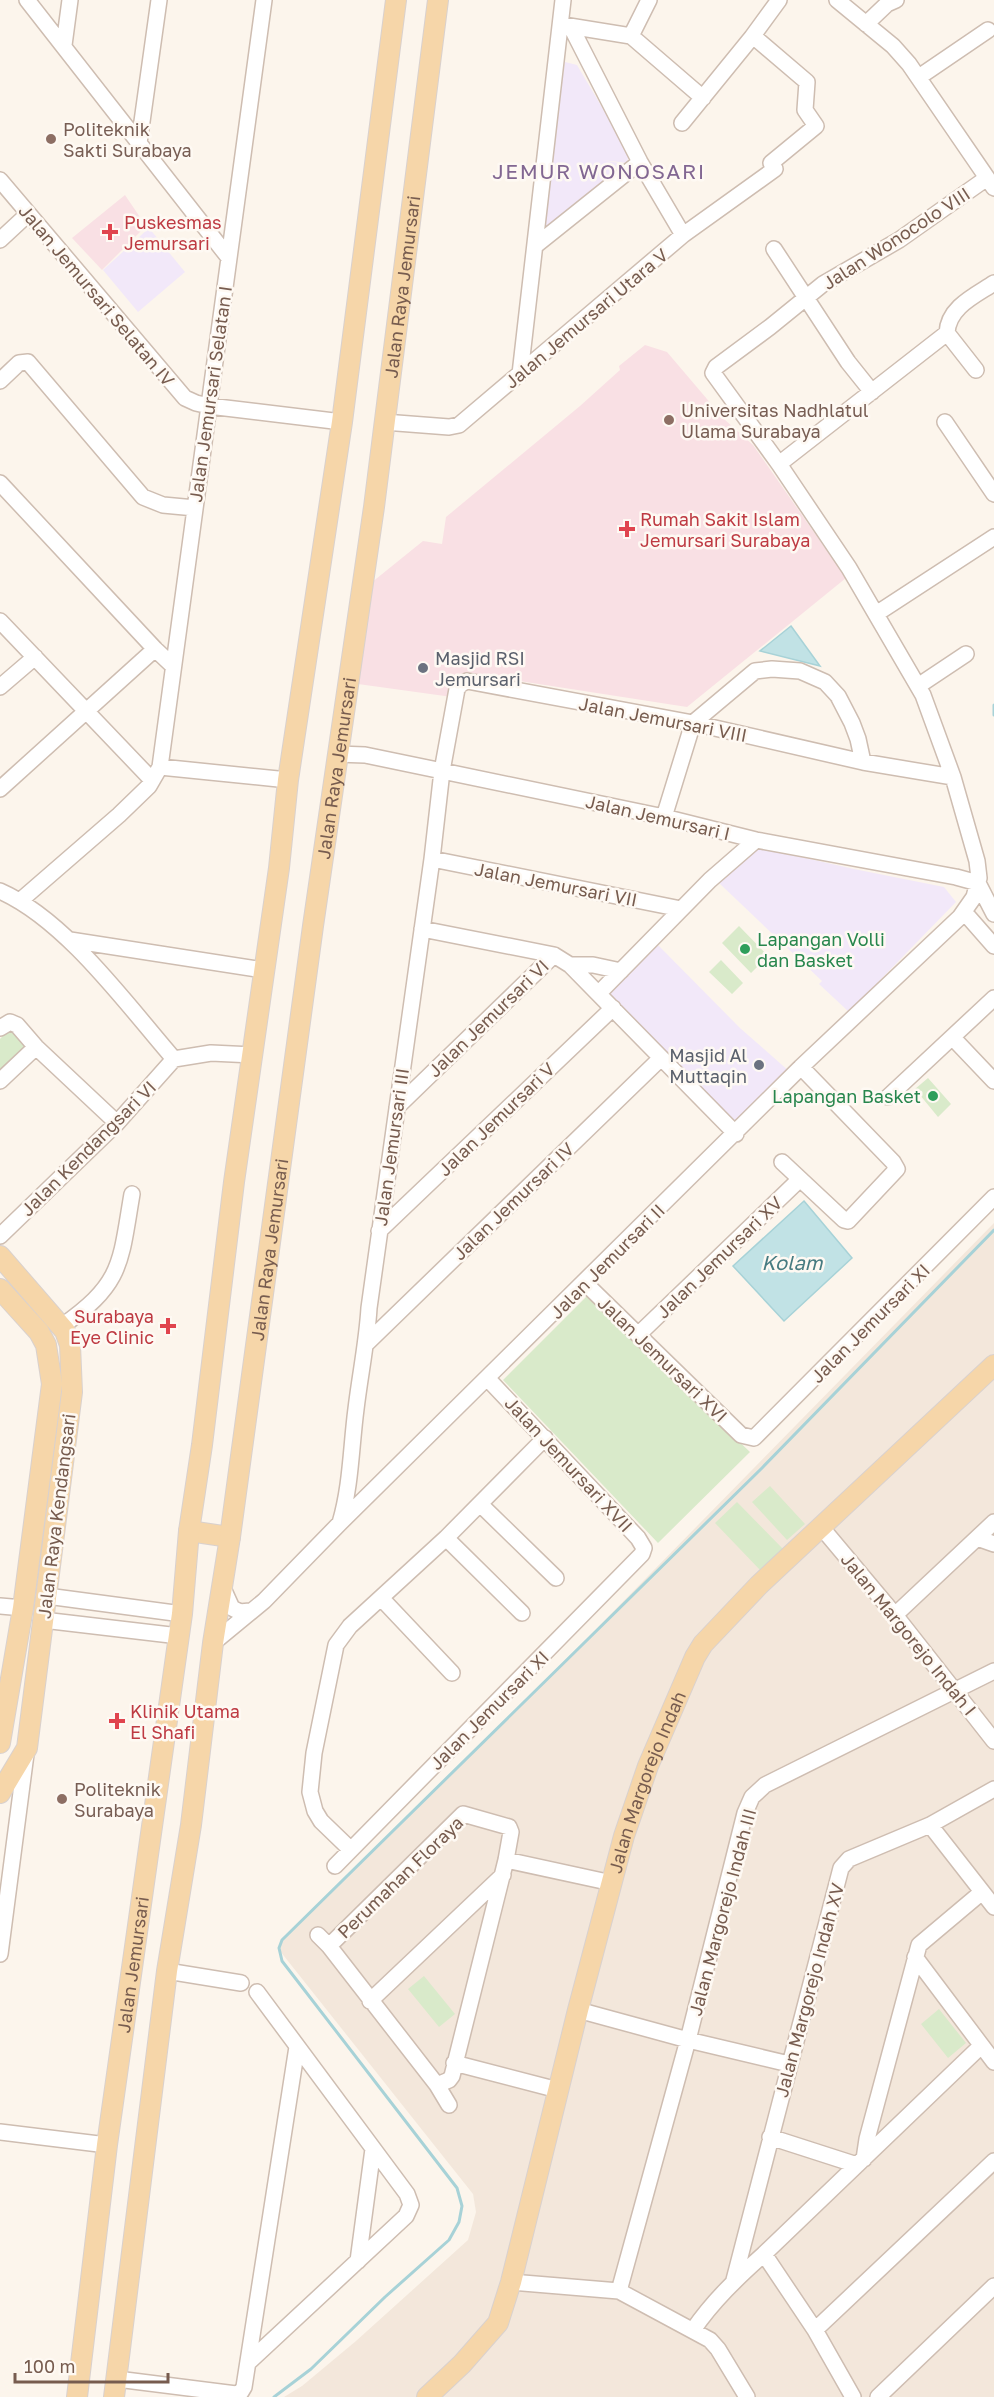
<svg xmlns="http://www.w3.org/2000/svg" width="994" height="2397" font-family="'Golos Text',sans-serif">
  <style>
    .residential { fill: #f3e7db }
    .education { fill: #f2e8f9 }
    .medical { fill: #f9e0e4 }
    .green { fill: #d9eaca }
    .water { fill: #c1e2e5; stroke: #a7d2d7; stroke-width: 1.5 }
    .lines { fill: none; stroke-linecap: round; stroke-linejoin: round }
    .stream { stroke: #a7d2d7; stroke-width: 3 }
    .minor-casing { stroke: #cebdb1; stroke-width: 18 }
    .major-casing { stroke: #d9d1ce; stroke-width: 22 }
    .minor { stroke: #fff; stroke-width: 15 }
    .major { stroke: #f6d6a9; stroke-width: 20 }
    .education-dot { fill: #8d6e63; stroke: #fef9f3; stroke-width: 2 }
    .health-dot { fill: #e0444e; stroke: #fef9f3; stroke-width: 2 }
    .worship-dot { fill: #6b7280; stroke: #fef9f3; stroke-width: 2 }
    .leisure-dot { fill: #2e9e5b; stroke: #fef9f3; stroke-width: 2 }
    .labels { text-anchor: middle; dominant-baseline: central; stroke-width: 5; stroke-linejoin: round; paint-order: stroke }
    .education-label { font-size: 18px; fill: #785e54; stroke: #fef9f3; text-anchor: start }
    .health-label { font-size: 18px; fill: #be3a42; stroke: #fef9f3; text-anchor: start }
    .street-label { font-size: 18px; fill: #775c4f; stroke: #fef9f3 }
    .worship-label { font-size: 18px; fill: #5b616d; stroke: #fef9f3; text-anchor: start }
    .leisure-label { font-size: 18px; fill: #27864d; stroke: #fef9f3; text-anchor: start }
    .water-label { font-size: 20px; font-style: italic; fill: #477b81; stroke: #fef9f3 }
    .quarter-label { font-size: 21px; letter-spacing: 1.5px; fill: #826792; stroke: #fef9f3 }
  </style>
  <rect width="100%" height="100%" fill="#fcf5ec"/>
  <path class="residential" d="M994,1223v1174h-710l18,-11 54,-45 112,-101 8,-28 -3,-18 -193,-243v-9l223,-218z"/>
  <path class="education" d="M565,62l12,3 52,88 -2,10 -25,-3 23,4 -77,69 -8,-1z
    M149,228l36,44 -47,40 -35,-42z
    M756,847l98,22 90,18 12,15 -107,110 -30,-28 3,-3 -104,-99z
    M656,943l84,85 50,44 -56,56 -128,-135z"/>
  <path class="medical" d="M125,195l21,31 -44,44 -30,-32z
    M645,345l22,7 57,67 29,26 93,133 -159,129 -219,-34 -13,10 -3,14 -94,-13 13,-101 52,-42 19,3 4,-27 134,-111 40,-36 -1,-4z"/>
  <path class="green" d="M739,926l29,30 -17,17 -29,-30z
    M721,960l22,23 -11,11 -23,-22z
    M10,1028l19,18 -29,26v-33z
    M928,1078l23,26 -13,13 -23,-28z
    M587,1296l163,156 -92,91 -155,-163z
    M770,1486l35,38 -18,16 -35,-38z
    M737,1502l46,47 -22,22 -46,-48z
    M424,1976l31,38 -16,13 -31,-38z
    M939,2009l27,34 -18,15 -27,-34z"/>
  <path class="water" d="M791,626l29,40 -60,-15z
    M804,1201l48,57 -68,63 -51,-55z"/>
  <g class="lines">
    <path class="stream" d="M994,705v10
      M274,2397l37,-28 74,-72 64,-57 10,-18 3,-16 -5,-18 -175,-227 -3,-13 3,-8 480,-472 232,-238"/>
    <g class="minor-casing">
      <path id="minor" d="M27,0l202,258
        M837,0l56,46 16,18 85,124
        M866,24l21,-20 9,-4
        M563,25l68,11
        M571,27l69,135 43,73
        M631,36l72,62
        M631,36l18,-36
        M64,45l6,-45
        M919,77l69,-47
        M682,123l70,-86 27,-37
        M139,143l20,-143
        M0,180l185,218 11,5 13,3 133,16
        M0,240l28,-26
        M535,246l105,-84
        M774,249l74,113 24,30
        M976,370l-29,-37c1,-26 29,-38 47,-50
        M520,374l43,-374
        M0,381l19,-18 9,-1 115,135 20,8 32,3
        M384,422l65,5 10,-2 224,-190 92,-66 -4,-6 45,-37 -11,-16 2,-28 -54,-46
        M945,422l49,72
        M779,464l168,-131
        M0,483l155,166
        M876,614l118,-77
        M0,621l152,159
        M918,686l48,-32
        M0,687l35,-30
        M337,754l28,1 299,62 92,23 200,37 22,6 16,31
        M160,767l128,13
        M0,789l155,-140 18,17
        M664,817l29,-94 62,-52 17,-2 28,2 25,11 13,14 14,27 6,16 5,23
        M432,859l249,50
        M0,891c66,29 127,114 174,168l37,-6 42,2
        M21,900l98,-85 30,-29 11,-19 104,-767
        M965,913l29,33
        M422,929l132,26 16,10 166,169
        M70,940l193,30
        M570,965h23l28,6
        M599,993l111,-113 46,-40
        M0,1028l10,-6 7,3 19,22 81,76
        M953,1038l41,43
        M0,1081l36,-34
        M888,1097l106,-99
        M397,1107l157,-152
        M782,1162l62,58 4,1 49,-52 -4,-7 -92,-95
        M379,1231l234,-223
        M0,1236l117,-113 57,-64
        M585,1283l156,152 13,3 240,-241
        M62,1326c61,-43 58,-62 70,-132
        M639,1334l161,-155
        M367,1343l293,-284
        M480,1504l76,74
        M340,1523c11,-37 11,-76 16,-114 4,-34 11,-67 13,-101l63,-449 10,-88 15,-82 4,-5 6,-3 226,42 170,39 90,15
        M822,1528l73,87 99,126
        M446,1538l76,75
        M977,1538l17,6
        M222,1586l10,22 8,4 10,-1
        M47,1596l135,18
        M382,1599l70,74
        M0,1606l23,2
        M895,1615l99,-93
        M43,1620l136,16
        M213,1643l51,-42 76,-78 461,-456 159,-150 14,-20 5,-19 -2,-17 -24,-84 -30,-82 -74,-127 -70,-104 -66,-91 3,-6 54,-40 53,-43 76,-44 88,-62
        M930,1825l64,82
        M350,1849l-29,-28 -6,-10 -5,-19 4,-39 22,-108 14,-19 96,-88 99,-100
        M506,1860l106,23
        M335,1866l307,-312 2,-6 -6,-10 -151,-160
        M318,1935l11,11 108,139 12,20
        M329,1946l134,-132 46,13 2,5 -5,28 -54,216 -3,4 -12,5
        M0,1954l26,-200
        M915,1957l79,105
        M167,1971l74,12
        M370,2001l133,-126
        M578,2010l110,30 101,24
        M454,2063l104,27
        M0,2132l107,13
        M770,2137l87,28
        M864,2159l3,-20 52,-194 63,-53
        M764,2254l51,76 38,67
        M358,2261l15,-112
        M734,2280l107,-412 8,-9 81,-34 64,-36
        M511,2282l108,9 91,49 8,9 29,48
        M619,2291l69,-251 57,-227 7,-16 13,-12 229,-114
        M693,2330c20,-29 44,-52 71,-76l217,-208
        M815,2330l179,-169
        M249,2362l157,-146 5,-11 -4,-11 -150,-202
        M117,2379l119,15 5,-2 3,-5 53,-340
        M878,2397l116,-111"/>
    </g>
    <g class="major-casing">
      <g id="major">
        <path d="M0,1256l65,75 5,14 2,47 -45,356 -27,45"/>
        <path d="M0,1289l39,43 7,13 6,39 -29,224 -23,135"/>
        <path d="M189,1531l41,6"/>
        <path id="s1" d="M77,2397l30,-252 75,-531 7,-83 13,-86 32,-263 45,-314 9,-88 54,-358 54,-422"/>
        <path id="s2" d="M114,2397l53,-426 24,-146 22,-182 17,-106 83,-611 61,-419 64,-507"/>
        <path id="s3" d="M427,2397l35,-33 36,-41 13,-41 67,-272 46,-174 24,-70 47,-109 8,-13 56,-59 235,-220"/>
      </g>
    </g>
    <use href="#minor" class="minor"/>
    <use href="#major" class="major"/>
  </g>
  <g class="education-dot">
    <circle cx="51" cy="139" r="6"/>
    <circle cx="669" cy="420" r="6"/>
    <circle cx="62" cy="1799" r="6"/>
  </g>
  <g class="health-dot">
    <path d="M107 223h6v6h6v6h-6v6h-6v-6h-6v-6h6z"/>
    <path d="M624 520h6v6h6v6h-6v6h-6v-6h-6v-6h6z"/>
    <path d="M165 1317h6v6h6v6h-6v6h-6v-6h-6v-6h6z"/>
    <path d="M114 1712h6v6h6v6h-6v6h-6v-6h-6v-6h6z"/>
  </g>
  <g class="worship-dot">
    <circle cx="423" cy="668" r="6"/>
    <circle cx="759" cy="1065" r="6"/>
  </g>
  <g class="leisure-dot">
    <circle cx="745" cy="949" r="6"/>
    <circle cx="933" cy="1096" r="6"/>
  </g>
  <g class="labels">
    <g class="education-label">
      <text x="63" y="129">Politeknik<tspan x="63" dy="21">Sakti Surabaya</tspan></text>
      <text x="681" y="410">Universitas Nadhlatul<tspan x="681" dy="21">Ulama Surabaya</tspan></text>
      <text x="74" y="1789">Politeknik<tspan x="74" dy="21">Surabaya</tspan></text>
    </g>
    <g class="health-label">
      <text x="124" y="222">Puskesmas<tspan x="124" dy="21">Jemursari</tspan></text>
      <text x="640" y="519">Rumah Sakit Islam<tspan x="640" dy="21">Jemursari Surabaya</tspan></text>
      <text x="154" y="1316" text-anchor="end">Surabaya<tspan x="154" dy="21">Eye Clinic</tspan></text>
      <text x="130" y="1711">Klinik Utama<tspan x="130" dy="21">El Shafi</tspan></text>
    </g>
    <g class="street-label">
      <text transform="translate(896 238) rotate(-33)">Jalan Wonocolo VIII</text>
      <text stroke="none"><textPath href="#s2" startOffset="2130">Jalan Raya Jemursari</textPath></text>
      <text transform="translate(97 295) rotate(50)">Jalan Jemursari Selatan IV</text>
      <text transform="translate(586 318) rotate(-40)">Jalan Jemursari Utara V</text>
      <text transform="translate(210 394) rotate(-82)">Jalan Jemursari Selatan I</text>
      <text transform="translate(663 719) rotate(11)">Jalan Jemursari VIII</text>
      <text stroke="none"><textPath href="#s2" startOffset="1644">Jalan Raya Jemursari</textPath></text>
      <text transform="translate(658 817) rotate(13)">Jalan Jemursari I</text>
      <text transform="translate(556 884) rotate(11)">Jalan Jemursari VII</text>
      <text transform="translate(488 1018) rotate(-44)">Jalan Jemursari VI</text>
      <text transform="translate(496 1119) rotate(-44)">Jalan Jemursari V</text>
      <text transform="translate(391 1147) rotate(-82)">Jalan Jemursari III</text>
      <text transform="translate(88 1148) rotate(-45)">Jalan Kendangsari VI</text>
      <text transform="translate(513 1201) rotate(-44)">Jalan Jemursari IV</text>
      <text stroke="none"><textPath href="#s2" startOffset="1158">Jalan Raya Jemursari</textPath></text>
      <text transform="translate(719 1257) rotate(-44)">Jalan Jemursari XV</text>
      <text transform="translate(607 1261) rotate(-45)">Jalan Jemursari II</text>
      <text transform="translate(870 1323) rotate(-45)">Jalan Jemursari XI</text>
      <text transform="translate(663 1359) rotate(44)">Jalan Jemursari XVI</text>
      <text transform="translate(569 1464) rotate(47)">Jalan Jemursari XVII</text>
      <text transform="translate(56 1516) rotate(-83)">Jalan Raya Kendangsari</text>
      <text transform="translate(909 1634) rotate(51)">Jalan Margorejo Indah I</text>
      <text transform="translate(489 1710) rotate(-45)">Jalan Jemursari XI</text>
      <text stroke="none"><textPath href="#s3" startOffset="664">Jalan Margorejo Indah</textPath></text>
      <text transform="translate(400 1877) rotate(-44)">Perumahan Floraya</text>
      <text transform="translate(722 1912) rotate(-75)">Jalan Margorejo Indah III</text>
      <text stroke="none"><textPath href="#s1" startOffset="436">Jalan Jemursari</textPath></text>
      <text transform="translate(809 1990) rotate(-75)">Jalan Margorejo Indah XV</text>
    </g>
    <g class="worship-label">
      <text x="435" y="658">Masjid RSI<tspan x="435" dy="21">Jemursari</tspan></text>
      <text x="747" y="1055" text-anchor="end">Masjid Al<tspan x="747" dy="21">Muttaqin</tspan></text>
    </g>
    <g class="leisure-label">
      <text x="757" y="939">Lapangan Volli<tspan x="757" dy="21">dan Basket</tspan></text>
      <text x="921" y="1096" text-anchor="end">Lapangan Basket</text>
    </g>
    <g class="water-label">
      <text x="792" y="1262">Kolam</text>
    </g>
    <g class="quarter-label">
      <text x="599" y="171">JEMUR WONOSARI</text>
    </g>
  </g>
  <path d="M15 2373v9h153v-9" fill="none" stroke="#775c4f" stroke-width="3"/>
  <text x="24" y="2373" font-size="18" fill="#775c4f" stroke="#fef9f3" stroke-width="4.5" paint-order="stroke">100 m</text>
</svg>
